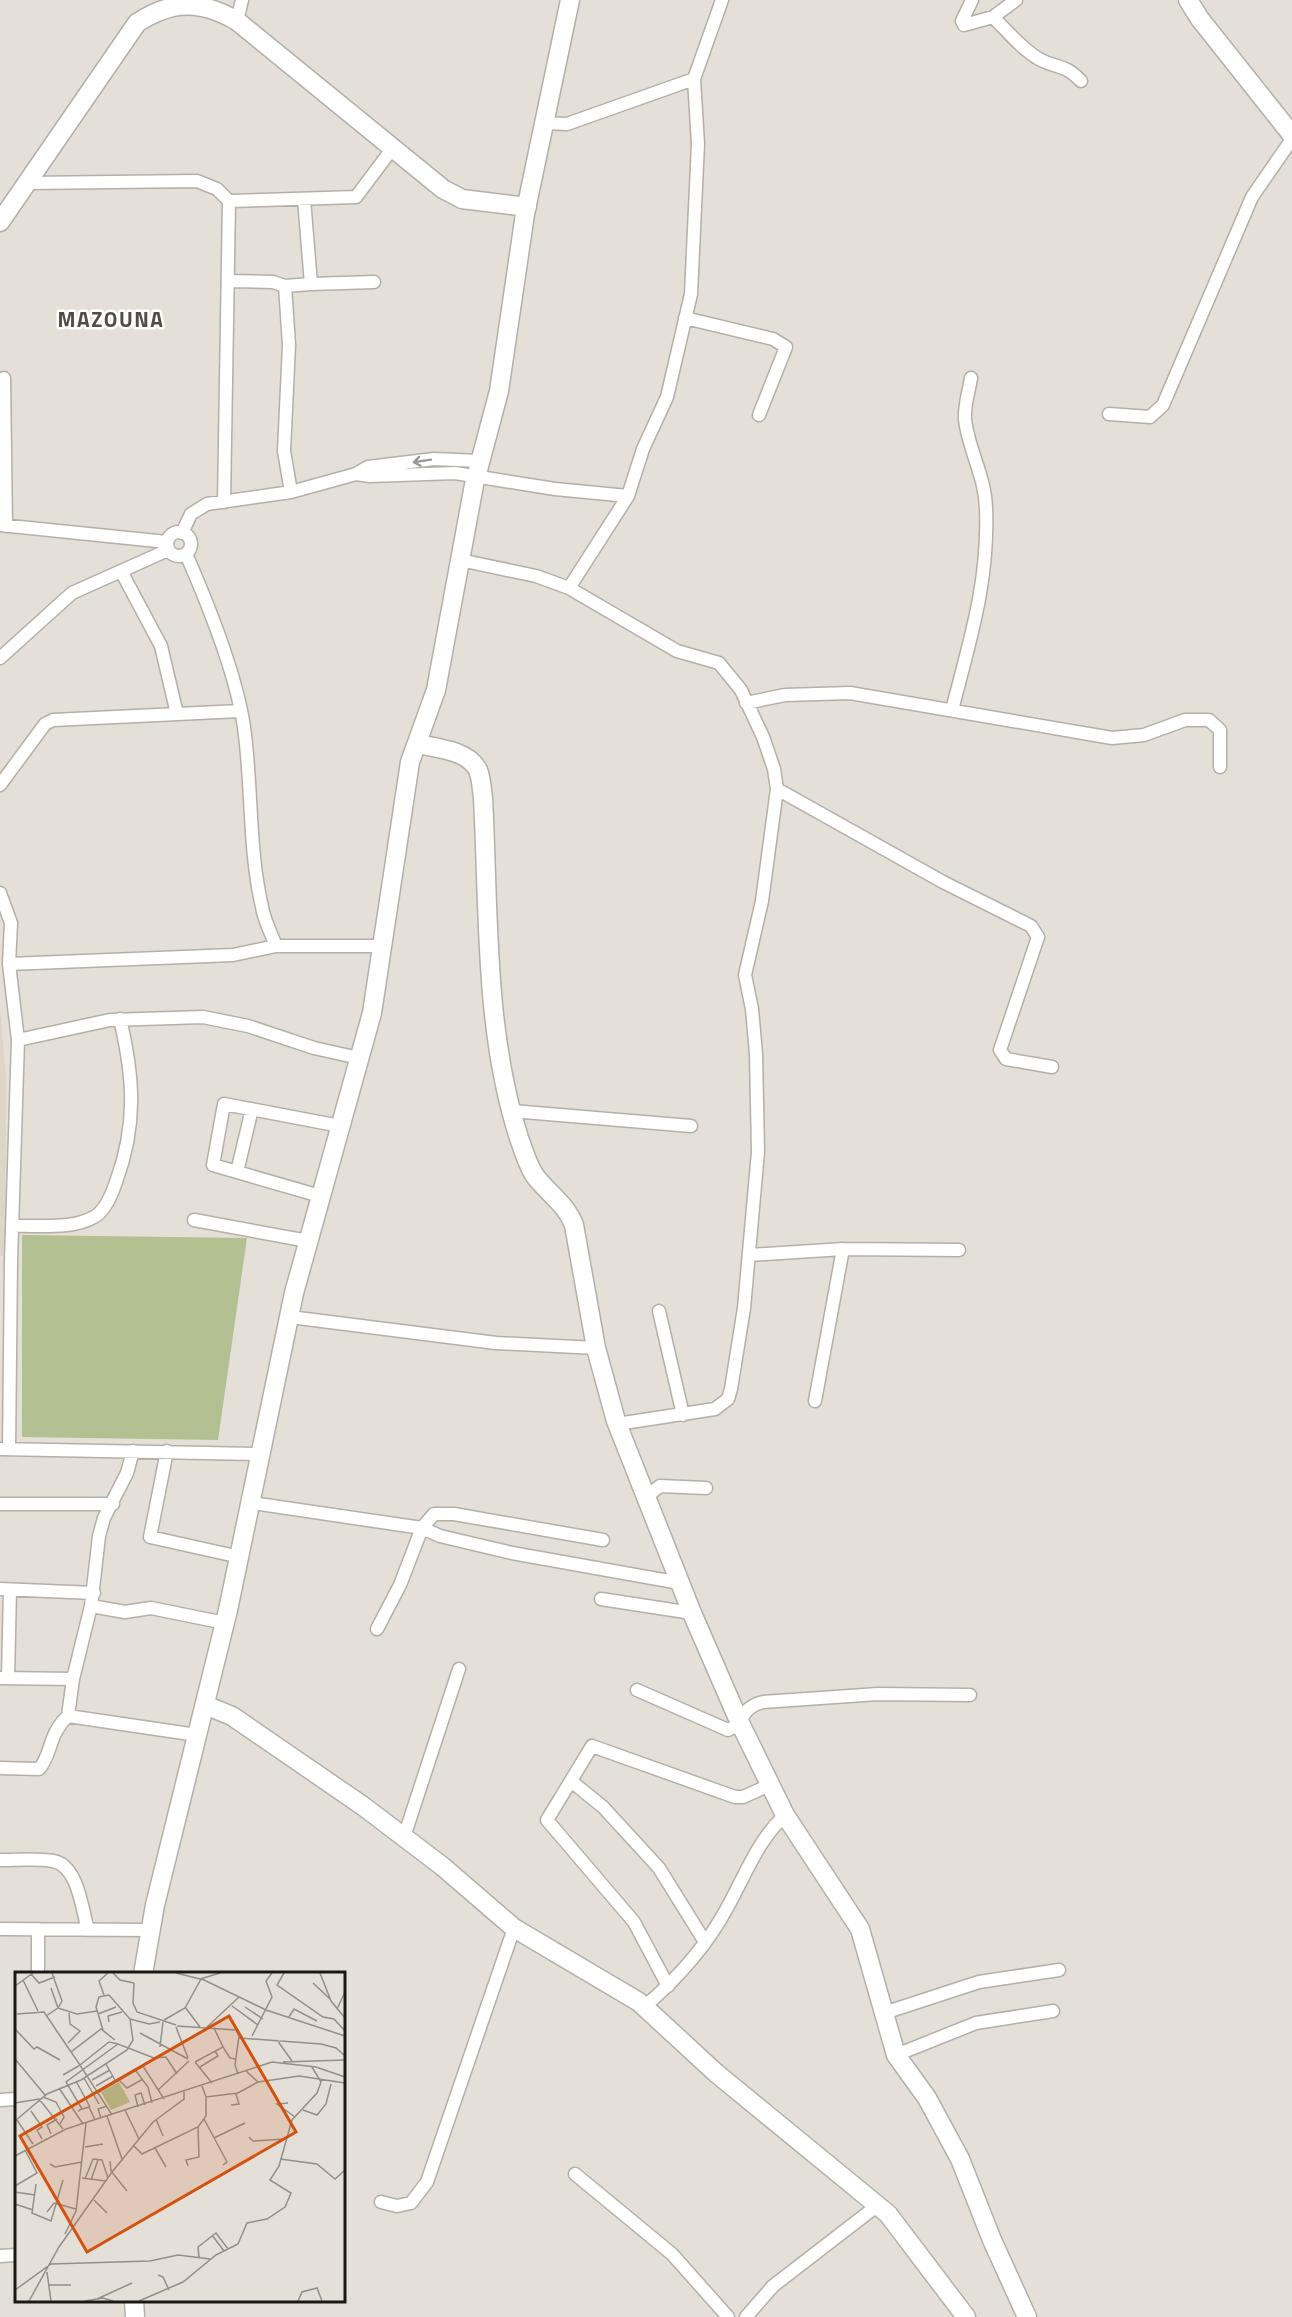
<svg xmlns="http://www.w3.org/2000/svg" width="1292" height="2317" font-family="'Titillium Web',sans-serif">
  <style>
    .built { fill: #ded5c6 }
    .green { fill: #b3c092 }
    .lines { fill: none; stroke-linecap: round; stroke-linejoin: round }
    .street-casing { stroke: #b4afa7; stroke-width: 15 }
    .secondary-casing { stroke: #b4afa7; stroke-width: 21 }
    .street { stroke: #fff; stroke-width: 12 }
    .secondary { stroke: #fff; stroke-width: 18 }
    .oneway { stroke: #989796 }
    .labels { text-anchor: middle; dominant-baseline: central; stroke-width: 5; stroke-linejoin: round; paint-order: stroke }
    .district-label { font-size: 21px; font-weight: bold; letter-spacing: 1.5px; fill: #524e47; stroke: #fff }
    .inset-road { fill: none; stroke: #938f89; stroke-width: 1.5 }
    .view { fill: #d3520d; fill-opacity: 0.15; stroke: #d3520d; stroke-width: 3 }
    .inset-edge { fill: none; stroke: #1a1815; stroke-width: 3 }
  </style>
  <rect width="100%" height="100%" fill="#e4dfd7"/>
  <path class="built" d="M0,1009l6,70 -1,177h-5z"/>
  <path class="green" d="M22,1235l225,3 -29,202 -196,-3z"/>
  <g class="lines">
    <g class="street-casing">
      <path id="street" d="M972,0l-10,21 2,4 29,-8 23,-17
        M993,17c14,14 29,32 46,42 18,10 25,4 42,22
        M237,21l5,-21
        M694,79l28,-79
        M28,183l169,-2 20,8 12,12 -5,301
        M229,201l127,-4 36,-48
        M228,281l45,1 12,4 4,59 -5,106 7,41
        M311,284l63,-2
        M285,286l26,-2 -7,-85
        M685,318l88,21 13,8 -27,68
        M4,378l2,148
        M1109,414l41,3 13,-12 89,-208 40,-58
        M356,474l14,2 85,-3 100,16 73,7
        M0,525l167,17
        M167 544a12 12 0 1 1 24 0a12 12 0 1 1-24 0Z
        M182,533l9,-19 16,-10 84,-12 65,-18 12,-7 66,-8 46,2
        M186,554c22,50 53,127 59,181 7,57 4,116 17,172 2,13 9,26 14,39
        M460,560l76,16 33,12 59,-92 15,-47 24,-52 24,-103 7,-150 -4,-65 -127,45 -23,-1
        M121,571l40,75 16,68
        M569,588l108,63 42,12 22,27 22,47 11,32 3,20 -15,112 -17,74 7,34 4,45 2,98 -14,156 -13,81 -3,10 -13,10 -98,15
        M0,658l72,-65 96,-43
        M746,703l39,-8 65,-2 262,45 32,-3 41,-15h24l11,10v37
        M952,710c18,-70 37,-129 34,-202 -1,-33 -18,-59 -21,-89 -1,-13 4,-28 6,-41
        M0,785l45,-61 8,-4 187,-9
        M777,789l166,93 88,44 7,11 -38,113 6,9 46,8
        M0,893l11,30 -2,41
        M18,1040l92,-20 93,-3 45,9 66,22 45,10
        M512,1111l179,15
        M237,1172l15,-63
        M320,1196l-107,-31 11,-61 116,22
        M194,1220l114,21
        M12,1226c26,-1 59,4 82,-9 11,-6 18,-23 22,-35 21,-57 18,-104 4,-163
        M750,1255l93,-6 116,1
        M659,1311l24,104
        M290,1317l206,26 100,5
        M815,1401l28,-152
        M0,1449l262,5
        M9,1449l2,-188 7,-221 -9,-76 224,-9 43,-9h105
        M167,1451l-17,86 90,20
        M646,1497l14,-11 46,2
        M252,1503l170,25 18,8 72,17 168,30
        M0,1504h113
        M0,1589l94,4
        M601,1599l91,14
        M91,1606l8,-70 5,-18 23,-45 6,-22
        M377,1629l23,-44 22,-57 12,-14h20l149,26
        M0,1678l73,1 -5,37
        M8,1678l2,-88
        M73,1679l18,-73 34,6 26,-4 74,15
        M637,1690l91,40c17,-6 12,-23 35,-28l115,-8 92,1
        M0,1768l39,1c13,-14 9,-35 29,-53l129,19
        M571,1781l32,26 56,61 46,74
        M404,1837l55,-168
        M0,1860c17,0 36,-2 53,1 25,4 29,48 35,69
        M0,1929l151,1
        M38,1974v-45
        M668,1986l-34,-64 -87,-102 45,-74 143,51h8l27,-12
        M644,2007c33,-28 62,-60 83,-99 18,-32 30,-67 58,-93
        M884,2013l95,-31 80,-12
        M896,2055l80,-32 77,-12
        M0,2100l16,-1
        M575,2174l97,80 56,63
        M381,2202l16,4 14,-3 16,-21 87,-254
        M0,2256l16,-1
        M746,2317l27,-31 105,-81"/>
    </g>
    <g class="secondary-casing">
      <path id="secondary" d="M1188,0l12,19 92,116
        M0,222l137,-199c35,-23 64,-23 100,-2l206,168 19,10 65,8
        M417,744c19,4 51,6 61,26 3,7 4,20 5,28 6,113 1,232 36,340 4,11 9,28 16,38 13,17 31,28 39,49l22,123 20,73 76,192 47,108 46,94 75,114 36,126 31,43 33,61 32,81 35,77
        M205,1705l27,11 131,90 79,60 72,62 125,74 77,71 172,141 78,103
        M143,1974l12,-69 73,-295 66,-317 78,-280 38,-251 26,-72 38,-205 25,-94 26,-177 45,-214
        M134,2300l1,17"/>
    </g>
    <use href="#street" class="street"/>
    <use href="#secondary" class="secondary"/>
  </g>
  <defs><path id="oneway-shaft" d="M-6 0H5M1.5-3L5.5 0L1.5 3" fill="none" stroke-width="1.6" stroke-linecap="round" stroke-linejoin="round" transform="scale(1.5)"/></defs>
  <use class="oneway" href="#oneway-shaft" transform="translate(422 461) rotate(171)"/>
  <g class="labels">
    <g class="district-label">
      <text x="111" y="319">MAZOUNA</text>
    </g>
  </g>
  <g transform="translate(15 1972)">
    <rect width="330" height="330" fill="#e4dfd7"/>
    <path d="M104,110l11,20 -19,8 -10,-18z" fill="#b3c092"/>
    <path class="inset-road" d="M37,1l10,28 -4,7M98,1l7,7 14,3M161,1l28,7 62,30 79,26M269,1l-7,12 46,32 11,2 11,12M305,1l11,28 14,17M16,2l8,9 16,-6M185,7l20,-6M8,8l15,31M119,11l-1,20 4,9 39,13M298,11l17,16M0,14l18,-13M36,16l7,20M89,23l-5,-14 9,-8M217,34l26,19M170,35l15,20M230,35l18,12M322,37l8,-17M2,42l27,-2 27,40M83,42l18,-7M31,44l12,-8 19,6 20,-3M274,45l5,-8 23,12M149,48l21,-12 16,-29M94,50l-1,-6 14,-4M162,54l59,4 3,6 -4,29 3,9M161,55l12,31M192,55l32,-30M0,57l19,20 3,-2 23,13M88,58l-7,-23 3,-10 10,-2 21,24M125,61l48,26M237,64l20,-39 -6,-16 6,-8M224,66l82,6 15,4 8,7M100,68l-14,-11 -30,23 9,13 29,-23 9,2M262,68l15,21M53,71l12,-12 -10,-7 -1,-11M145,75l3,-25M208,75l7,11 6,1M0,87l30,36M180,90l28,-15 -9,-19M180,90l17,21M268,90l62,-2M91,92l10,18M185,95l18,-11 -3,-5M121,99l12,16 4,16M48,103l17,-10 32,50M69,106l15,26M77,108l18,-10M104,108l8,8 16,-9M61,109l14,26M243,110l41,-6 46,7M81,114l17,-10M187,114l4,11 32,-4 20,-11 -12,-11M44,116l24,36M143,118l31,-29M84,120l44,-26 21,33M28,125l13,5 8,15 -4,7M0,131l24,-4 24,30M273,131l-11,1 18,13M216,133l8,-1 -3,-10M123,135l-3,-12 6,-2 4,12M67,137l7,-2 6,13M110,138l14,29M288,138l14,5 9,-11 5,-20M16,139l11,16 -5,3 5,9M63,139l4,-2 -16,-27 52,-38 36,14 12,-1 11,17M92,144l15,43M86,146l-3,-9 9,-3M141,147l7,17M189,147l23,43 -4,3M2,148l16,24M0,149l32,-27 34,-14 46,-30 6,-10 -3,-21 19,5 11,-2M36,162l-4,-9 10,-6M234,165l4,4 31,-2M199,166l31,-15M118,173l9,9 56,-27 8,-11v-19M70,175l18,-3M140,176l11,19M0,184l51,-27 206,-67 44,5 29,10M265,187l37,5 18,15 10,-9M95,189l1,10 16,20M35,192l5,3 27,-5M173,194l-2,-6 13,-3 -1,-30M67,206l24,3M70,207l8,-20 9,1 6,18M76,208l7,-20M21,212l-4,29 19,8 12,-41M0,214l22,-13 -12,-23M0,220l20,3M79,228l13,13M0,232l18,6M32,240l7,-9 22,6M50,262l11,-23 10,-88M197,263l12,16M184,285l-1,-10 18,-14 12,16M32,300l4,29M143,303l5,2 6,13M33,313h23M0,318l36,-26 99,-3 28,-6 32,4M82,327l35,-16M14,329l30,-54 53,-75 41,-50 31,-23v-7M70,329l18,-3 10,3M124,329l44,-19 33,-27 22,-11 9,-21 20,-4 18,-12 6,-14 -21,-13 9,-14 13,-46 25,-27 4,-11 -9,-15M283,329l4,-9 15,-4 5,13"/>
    <path class="view" d="M214,44l67,116 -209,120 -67,-116z"/>
    <rect width="330" height="330" class="inset-edge"/>
  </g>
</svg>
